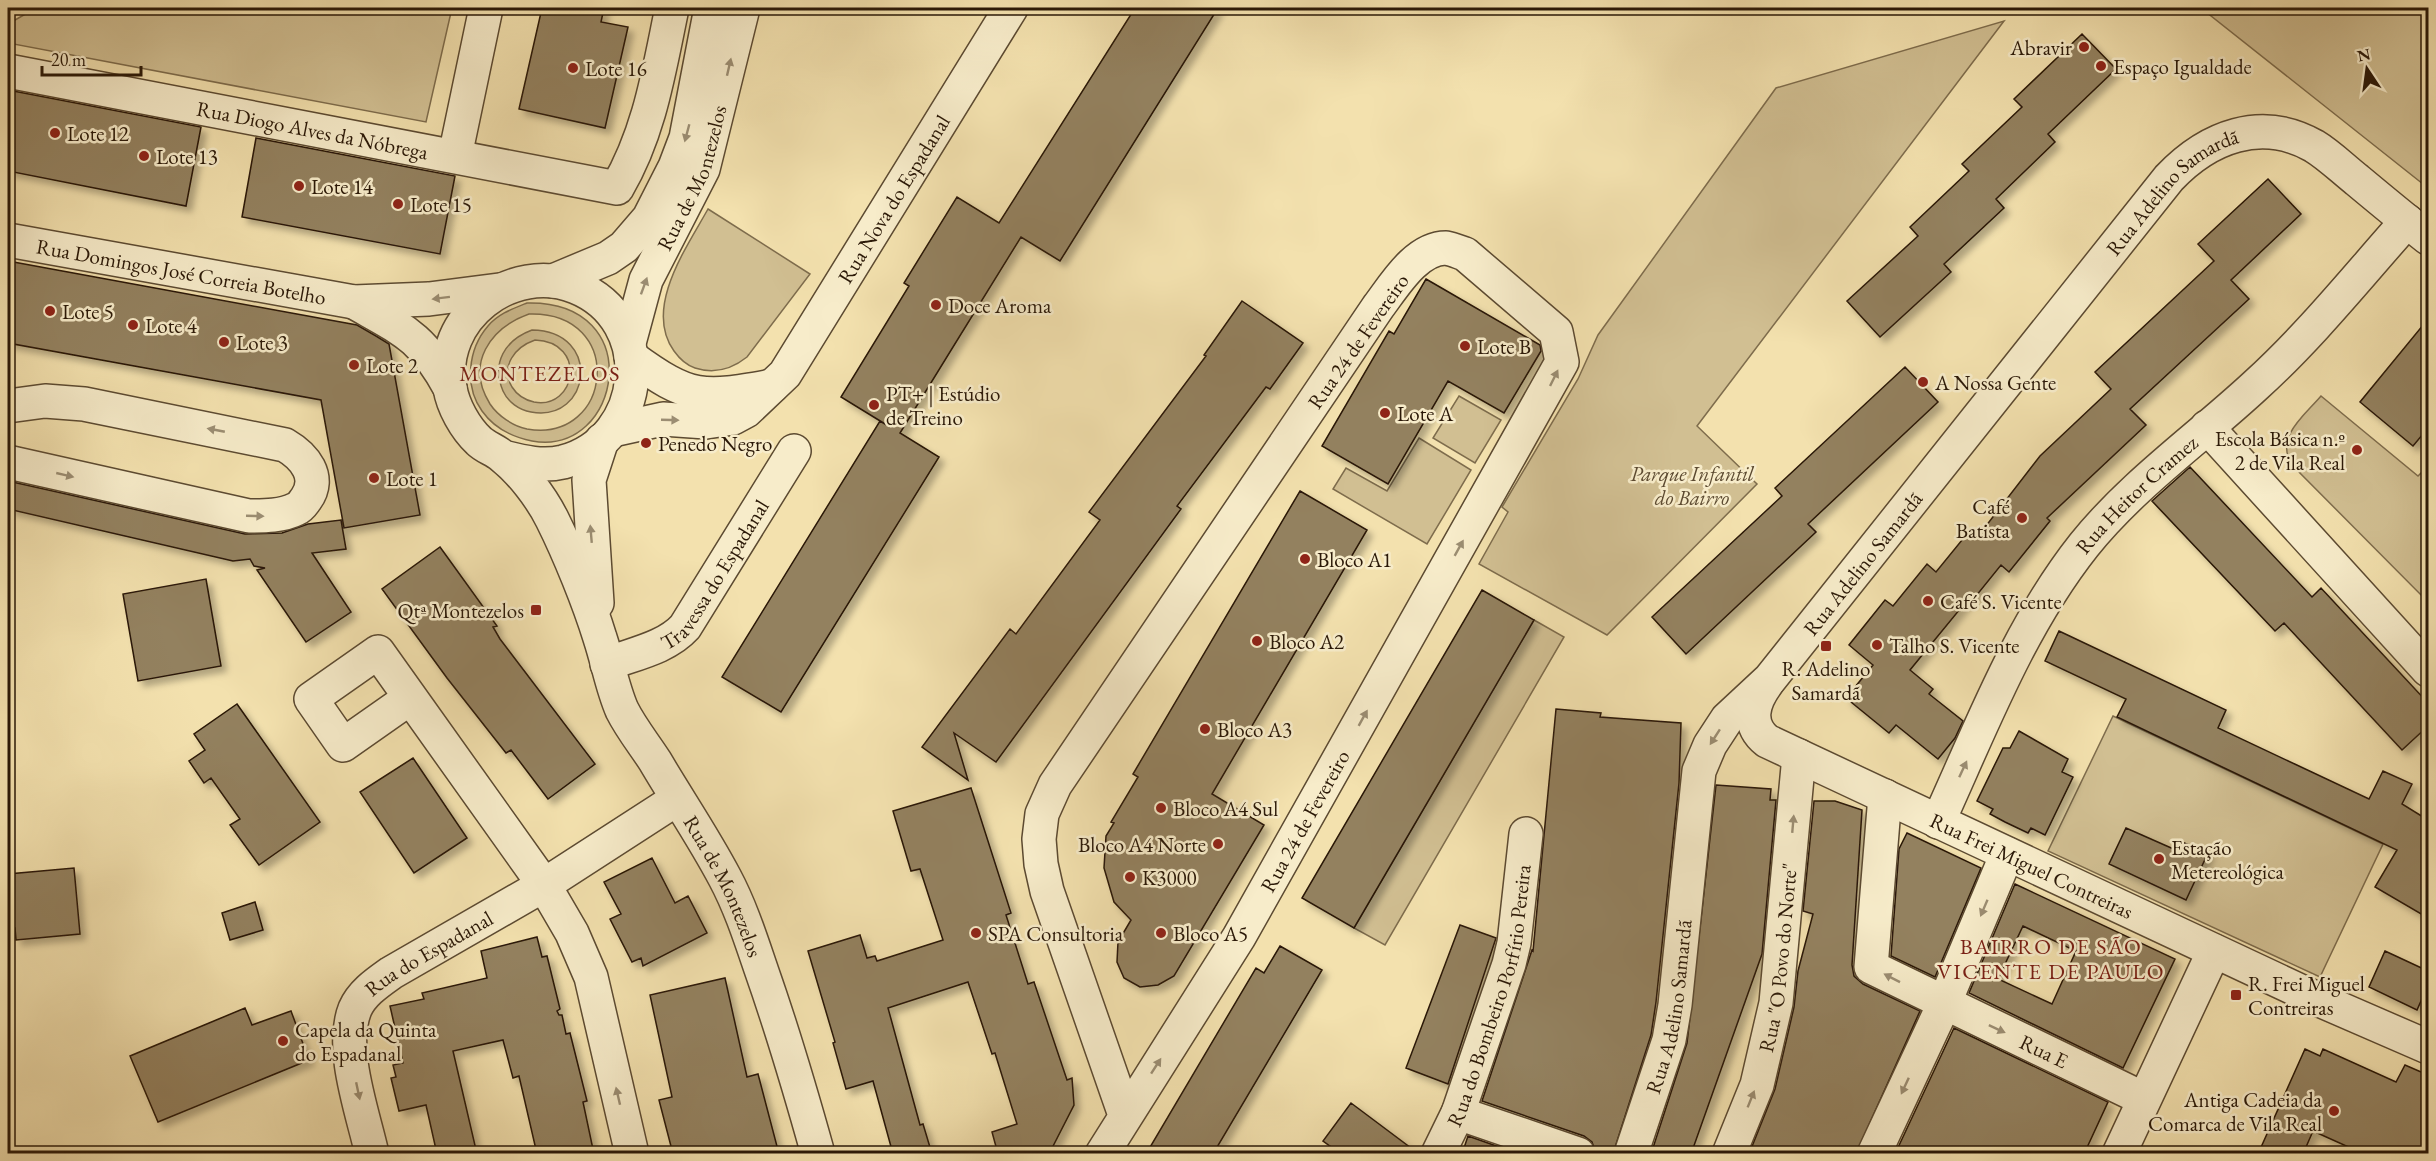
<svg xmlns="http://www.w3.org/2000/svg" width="2436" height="1161" font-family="'EB Garamond',serif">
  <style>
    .green { fill: #d1bf92; stroke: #7e6c4c; stroke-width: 1.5; fill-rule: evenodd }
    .building { fill: #93815e; stroke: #2a1807; stroke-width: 1.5; fill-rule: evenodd; filter: url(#shadow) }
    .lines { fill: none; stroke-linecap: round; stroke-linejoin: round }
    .minor-casing { stroke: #5c4a31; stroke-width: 36 }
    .minor { stroke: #f7ecca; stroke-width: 33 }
    .oneway { fill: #9b8d72 }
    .poi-dot { fill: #8f2418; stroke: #f7ecca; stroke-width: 2 }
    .labels { text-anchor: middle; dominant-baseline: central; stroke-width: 5; stroke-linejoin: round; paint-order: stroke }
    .poi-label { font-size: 21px; fill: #2a1807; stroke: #f7ecca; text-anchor: start }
    .street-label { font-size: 21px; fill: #2a1807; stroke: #f7ecca }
    .park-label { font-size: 21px; font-style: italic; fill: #5c4a31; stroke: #f7ecca }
    .neighbourhood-label { font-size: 22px; letter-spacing: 1.5px; fill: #7a1f14; stroke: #f7ecca }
  </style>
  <defs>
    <filter id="shadow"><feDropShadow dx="5.5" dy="5.5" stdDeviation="3" flood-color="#0004"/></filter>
  </defs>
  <rect width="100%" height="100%" fill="#f3e1ae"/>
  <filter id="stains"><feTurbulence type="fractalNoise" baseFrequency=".00333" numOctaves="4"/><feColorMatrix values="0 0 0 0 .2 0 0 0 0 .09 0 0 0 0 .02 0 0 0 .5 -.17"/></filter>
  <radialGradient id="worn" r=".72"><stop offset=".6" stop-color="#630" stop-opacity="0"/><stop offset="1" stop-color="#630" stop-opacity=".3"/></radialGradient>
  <path class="green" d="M36,8h416l-26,114 -418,-79v-19z
    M2201,8h227v180z
    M2004,21l-307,405 60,58 -150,151 -128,-71 29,-52 -6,-5 76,-128 20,-44 178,-247z
    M708,209l102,65 -63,83c-15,12 -33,17 -52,11 -9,-3 -16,-10 -21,-17 -31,-43 13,-104 34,-142z
    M527,303c122,-3 95,154 5,138 -20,-4 -38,-13 -50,-30 -18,-25 -14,-62 6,-85 10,-12 24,-17 39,-23zM529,314c98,-3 84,130 -2,115 -14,-3 -29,-13 -37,-25 -25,-40 0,-76 39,-90z
    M532,330c71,1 59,93 -1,82 -12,-2 -23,-10 -28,-21 -12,-28 2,-51 29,-61zM535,340c53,2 41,70 -1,62 -9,-2 -17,-7 -22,-15 -12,-21 3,-40 23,-47z
    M1459,396l42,24 -26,43 -42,-25z
    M2321,396l97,80 8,-8 2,2v132l-137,-138c-15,-28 12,-47 30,-68z
    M1419,438l52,32 -44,74 -94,-55 13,-21 41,23z
    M1534,620l30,17 -179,308 -31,-17z
    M2113,716l270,128 -63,133 -272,-126z"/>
  <path class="building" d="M542,8h62l-3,14 27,5 -23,101 -86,-19z
    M1135,8h83l-158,253 -39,-24 -68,110 -53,86 39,24 -158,255 -59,-35 158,-256 10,6 -49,-30 68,-111 -5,-3 53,-86 42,26z
    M2082,34l34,35 -68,65 7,8 -59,57 8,9 -60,56 7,8 -71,65 -33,-36 71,-65 -8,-9 59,-56 -7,-7 60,-57 -8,-8z
    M8,90l193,37 -15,79 -178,-35z
    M256,138l199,38 -15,78 -198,-37z
    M2268,179l33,35 -70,66 18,19 -119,110 16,16 -99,93 3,3 -41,51 -8,-7 -29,36 -3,-3 -59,72 23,19 -4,5 34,27 -8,17 -17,21 -42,-34 -7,8 -43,-35 27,-33 -24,-20 36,-45 8,6 34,-42 9,8 35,-43 8,6 61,-79 71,-67 -16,-17 119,-111 -16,-17z
    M8,261l349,64 19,11 13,8 31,171 -76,13 -23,-128 -313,-57z
    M1426,279l114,66 1,6 -37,62 -56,-32 -60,103 -66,-38 67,-115 5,3z
    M1242,301l61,42 -33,46 -4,-2 -89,119 4,3 -185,253 -42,-29 14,47 -46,-33 88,-118 6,5 84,-114 -11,-8 117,-156 -2,-1z
    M2428,319v109l-15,18 -53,-44z
    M1905,367l33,35 -130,122 8,8 -130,122 -34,-37 130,-121 -7,-8z
    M2190,467l122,130 9,-9 107,115v23l-26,24 -118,-127 -9,8 -123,-130z
    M8,481l237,53 37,-1 26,-9 33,-4 5,29 -34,4 39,59 -45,30 -49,-72 8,-2 -11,-2 -4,-7 -17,2 -225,-52z
    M1300,491l67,39 -155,264 52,31 -90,151 -16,9 -18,2 -16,-9 -7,-16 1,-20 13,-22 -17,-18 -10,-34 2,-32 8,-13 -3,-1 27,-45 -5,-3z
    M440,547l57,79 -4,1 7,12 95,125 -47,35 -37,-49 -5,3 -59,-75 -65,-89z
    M206,579l15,87 -83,15 -15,-87z
    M1482,590l52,30 -180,308 -52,-30z
    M2059,631l167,79 -8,18 151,71 14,-28 29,13 -10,20 26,16v98l-53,-31 22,-37 -280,-133 9,-18 -81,-38z
    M237,704l83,118 -61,43 -29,-40 10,-6 -29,-41 -7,5 -15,-22 16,-11 -11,-16z
    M1556,709l45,4 -1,4 81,6 -2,60 -23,219 -5,33 -38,119h-17l-4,-12 -8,-6 -102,-35 50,-151 1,1z
    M2019,731l49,28 -6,13 11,5 -28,58 -14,-7 -3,5 -23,-11 -15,-8 3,-5 -16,-8 26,-53h7z
    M413,758l54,80 -53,35 -54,-81z
    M1716,785l55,4 -1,11h6l-14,154 -71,200h-40l36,-111z
    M971,788l40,125 -5,2 22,69 6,-2 33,98 5,-2 2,27 -25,49h-51l-6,-22 25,-8 -22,-71 -3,1 -24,-72 -80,26 32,117 3,-1 9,30h-39l-20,-73 -27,8 -13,-46 2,-1 -27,-91 52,-16 7,23 8,-2 2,5 66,-21 -23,-71 -9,2 -18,-60z
    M1814,801h21l27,9 -10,155 2,11 9,8 57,27 -64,143h-107l26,-65 19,-82 4,-36 15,-57 -10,-3z
    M2126,828l52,23 4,-9 26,11 -22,47 -77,-36z
    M1907,833l74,35 -46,109 -44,-21 8,-107z
    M652,858l23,45 13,-7 19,37 -64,33 -2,-8 -9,4 -22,-43 11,-5 -17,-32z
    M74,868l6,66 -64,6 -1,-12h-7v-54z
    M2015,884l160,75 -52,109 -154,-75zM2023,926l53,25 -24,53 -54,-25z
    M255,902l8,28 -33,10 -8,-27z
    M1460,925l36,13 -48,146 -42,-16z
    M537,937l5,20 5,-1 13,53 -3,2 2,4h3l4,19 4,-1 17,68 -4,1 11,52h-57l-18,-78 -6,2 -10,-38 -50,11 24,103h-40l-11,-49 -27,6 -8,-33 5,-1 -3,-12 10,-2 -13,-57 34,-7 -2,-6 65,-15 -6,-27z
    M1280,946l42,24 -109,184h-67l110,-186 8,5z
    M2385,951l43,20v14l-11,25 -48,-23z
    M725,978l22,99 11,-3 21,80h-106l-14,-54 13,-3 -22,-102z
    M245,1008l7,17 39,-14 18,49 -151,62 -28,-66z
    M1954,1028l154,74 -24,52h-189z
    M2305,1049l15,7 3,-7 73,33 9,-17 23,10v79h-64l-51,-23 -10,23h-45z
    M1351,1103l68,51h-78l-18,-13z
    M1468,1136l51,18h-57z"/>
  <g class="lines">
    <g class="minor-casing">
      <g id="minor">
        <path id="s1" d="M8,71l609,117c33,-56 42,-118 55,-180"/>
        <path d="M455,156l31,-148"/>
        <path id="s2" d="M8,240l346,62 75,-3 70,-9"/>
        <path d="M553,281l55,-23 16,-11 25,-29 26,-51 11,-29 25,-130"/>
        <path d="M354,302c49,28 68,34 96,86"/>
        <path id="s3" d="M629,343l17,-63 57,-111 40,-161"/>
        <path d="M631,357c59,43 71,42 141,29"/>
        <path d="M8,406l37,-5 39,3 201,41c19,11 37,32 21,54 -3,4 -5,8 -10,10 -14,7 -31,7 -47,7l-241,-54"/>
        <path d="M2207,427l221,243"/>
        <path id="s4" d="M613,430l50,-11 43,3 27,-4 13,-7 39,-37 226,-366"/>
        <path id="s5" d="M503,457c20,5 39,10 60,5 84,-22 95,-142 13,-175 -64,-26 -139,31 -126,101 3,18 15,40 29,53 6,6 16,9 23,15 19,15 39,41 50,63 17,34 37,83 48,119 8,24 12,49 22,72 9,18 22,34 33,51 23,39 49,77 70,117 16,30 26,62 37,94 21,60 39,121 56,182"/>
        <path d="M597,603l-8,-123 13,-40"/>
        <path id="s6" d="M607,664c26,-10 59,-16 78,-37l109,-176"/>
        <path id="s7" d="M1767,683c-14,19 -21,41 0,58l548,257 113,49"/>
        <path d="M410,698l-67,47 -32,-46 67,-47 166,233 28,48 19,44 41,177"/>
        <path id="s8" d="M1885,796l-14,171 273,132"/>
        <path id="s9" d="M1938,822c43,-94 81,-195 146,-277 49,-61 115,-107 172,-160 55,-50 102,-109 151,-164"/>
        <path d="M1458,1113l120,41"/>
        <path id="s10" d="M372,1154c-9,-41 -33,-105 -17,-145 7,-16 22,-26 36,-36l153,-88 133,-86"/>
        <path id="s11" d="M1102,1154l137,-217 323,-575 -6,-30 -91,-78c-6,-2 -13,-5 -19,-6 -30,0 -52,38 -68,59l-323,478 -13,29 -3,25 2,25 6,27 78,224"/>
        <path id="s12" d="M1438,1154l20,-41 51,-149 5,-21 12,-109"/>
        <path id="s13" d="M1631,1154l38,-114 6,-35 24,-234 11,-26 17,-26 43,-40 399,-501c39,-41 92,-62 145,-32 15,9 29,23 43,34 24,20 47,39 71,58"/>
        <path id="s14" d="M1729,1154l28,-69 19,-82 23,-247"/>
        <path d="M1874,1154l70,-150 63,-150"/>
        <path d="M2119,1154l95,-203"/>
      </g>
    </g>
    <use href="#minor" class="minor"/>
  </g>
  <defs><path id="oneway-solid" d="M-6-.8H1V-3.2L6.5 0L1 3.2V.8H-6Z" transform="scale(1.5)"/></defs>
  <g class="oneway">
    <use href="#oneway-solid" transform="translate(729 67) rotate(-77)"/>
    <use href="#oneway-solid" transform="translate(687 133) rotate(105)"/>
    <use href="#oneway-solid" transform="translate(644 286) rotate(-70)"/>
    <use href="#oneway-solid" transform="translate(441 298) rotate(173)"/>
    <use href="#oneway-solid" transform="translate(1554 378) rotate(-64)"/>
    <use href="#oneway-solid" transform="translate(670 420) rotate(2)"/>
    <use href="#oneway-solid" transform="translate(216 430) rotate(-169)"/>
    <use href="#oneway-solid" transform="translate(65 475) rotate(13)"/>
    <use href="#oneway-solid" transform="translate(255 516) rotate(2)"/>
    <use href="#oneway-solid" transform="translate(591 534) rotate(-95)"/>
    <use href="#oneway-solid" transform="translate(1459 548) rotate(-61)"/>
    <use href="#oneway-solid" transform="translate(1363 718) rotate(-61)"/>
    <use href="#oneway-solid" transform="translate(1715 737) rotate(123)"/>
    <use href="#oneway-solid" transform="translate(1963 769) rotate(-65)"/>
    <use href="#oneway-solid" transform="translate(1793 824) rotate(-85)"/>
    <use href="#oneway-solid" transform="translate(1984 908) rotate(113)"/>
    <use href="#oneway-solid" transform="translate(1892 978) rotate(-153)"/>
    <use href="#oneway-solid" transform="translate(1997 1029) rotate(25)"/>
    <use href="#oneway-solid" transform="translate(1156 1066) rotate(-57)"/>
    <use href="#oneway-solid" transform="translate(1905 1086) rotate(115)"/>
    <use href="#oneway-solid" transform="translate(358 1091) rotate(78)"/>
    <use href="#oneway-solid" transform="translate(618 1096) rotate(-103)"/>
    <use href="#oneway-solid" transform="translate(1751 1099) rotate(-68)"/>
  </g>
  <g class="poi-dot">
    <circle cx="2084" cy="47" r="6"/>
    <circle cx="2101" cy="66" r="6"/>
    <circle cx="573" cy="68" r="6"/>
    <circle cx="55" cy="133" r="6"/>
    <circle cx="144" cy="156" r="6"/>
    <circle cx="299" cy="186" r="6"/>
    <circle cx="398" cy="204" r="6"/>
    <circle cx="936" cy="305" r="6"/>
    <circle cx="50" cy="311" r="6"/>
    <circle cx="133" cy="325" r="6"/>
    <circle cx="224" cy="342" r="6"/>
    <circle cx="1465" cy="346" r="6"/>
    <circle cx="354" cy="365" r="6"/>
    <circle cx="1923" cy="382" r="6"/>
    <circle cx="874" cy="405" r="6"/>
    <circle cx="1385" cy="413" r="6"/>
    <circle cx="646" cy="443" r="6"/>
    <circle cx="2357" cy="450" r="6"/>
    <circle cx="374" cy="478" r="6"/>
    <circle cx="2022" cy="518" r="6"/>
    <circle cx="1305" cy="559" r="6"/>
    <circle cx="1928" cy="601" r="6"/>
    <rect x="530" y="604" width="12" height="12" rx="3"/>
    <circle cx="1257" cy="641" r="6"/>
    <circle cx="1877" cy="645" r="6"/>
    <rect x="1820" y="640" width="12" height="12" rx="3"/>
    <circle cx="1205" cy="729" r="6"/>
    <circle cx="1161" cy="808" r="6"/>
    <circle cx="1218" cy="844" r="6"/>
    <circle cx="2159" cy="859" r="6"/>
    <circle cx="1130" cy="877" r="6"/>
    <circle cx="976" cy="933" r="6"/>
    <circle cx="1161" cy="933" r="6"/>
    <rect x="2230" y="989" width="12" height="12" rx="3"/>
    <circle cx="283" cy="1041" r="6"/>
    <circle cx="2334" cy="1111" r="6"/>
  </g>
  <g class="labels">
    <g class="poi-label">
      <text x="2072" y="47" text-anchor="end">Abravir</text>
      <text x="2113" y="66">Espaço Igualdade</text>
      <text x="585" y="68">Lote 16</text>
      <text x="67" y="133">Lote 12</text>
      <text x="156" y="156">Lote 13</text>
      <text x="311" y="186">Lote 14</text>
      <text x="410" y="204">Lote 15</text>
      <text x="948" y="305">Doce Aroma</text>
      <text x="62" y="311">Lote 5</text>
      <text x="145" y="325">Lote 4</text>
      <text x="236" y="342">Lote 3</text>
      <text x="1477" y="346">Lote B</text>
      <text x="366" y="365">Lote 2</text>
      <text x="1935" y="382">A Nossa Gente</text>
      <text x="886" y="393">PT+ | Estúdio<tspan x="886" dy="24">de Treino</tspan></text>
      <text x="1397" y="413">Lote A</text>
      <text x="2345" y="438" text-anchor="end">Escola Básica n.º<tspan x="2345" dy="24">2 de Vila Real</tspan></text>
      <text x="658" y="443">Penedo Negro</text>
      <text x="386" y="478">Lote 1</text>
      <text x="2010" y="506" text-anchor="end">Café<tspan x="2010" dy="24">Batista</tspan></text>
      <text x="1317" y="559">Bloco A1</text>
      <text x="1940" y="601">Café S. Vicente</text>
      <text x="524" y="610" text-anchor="end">Qtª Montezelos</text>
      <text x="1269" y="641">Bloco A2</text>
      <text x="1889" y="645">Talho S. Vicente</text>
      <text x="1826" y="668" text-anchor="middle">R. Adelino<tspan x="1826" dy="24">Samardã</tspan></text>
      <text x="1217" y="729">Bloco A3</text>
      <text x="1173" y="808">Bloco A4 Sul</text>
      <text x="1206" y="844" text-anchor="end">Bloco A4 Norte</text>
      <text x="2171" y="847">Estação<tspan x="2171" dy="24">Metereológica</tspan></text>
      <text x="1142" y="877">K3000</text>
      <text x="988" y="933">SPA Consultoria</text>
      <text x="1173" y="933">Bloco A5</text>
      <text x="2248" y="983">R. Frei Miguel<tspan x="2248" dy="24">Contreiras</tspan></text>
      <text x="295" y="1029">Capela da Quinta<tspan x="295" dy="24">do Espadanal</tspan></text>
      <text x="2322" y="1099" text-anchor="end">Antiga Cadeia da<tspan x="2322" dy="24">Comarca de Vila Real</tspan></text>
    </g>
    <g class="street-label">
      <text stroke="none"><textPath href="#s1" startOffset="310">Rua Diogo Alves da Nóbrega</textPath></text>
      <text stroke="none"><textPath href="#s3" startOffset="178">Rua de Montezelos</textPath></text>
      <text stroke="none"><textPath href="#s13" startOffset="1143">Rua Adelino Samardã</textPath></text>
      <text stroke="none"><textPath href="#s4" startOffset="396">Rua Nova do Espadanal</textPath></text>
      <text stroke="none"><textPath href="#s2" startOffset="176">Rua Domingos José Correia Botelho</textPath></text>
      <text transform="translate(1358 341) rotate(-55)">Rua 24 de Fevereiro</text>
      <text stroke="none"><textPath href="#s9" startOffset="387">Rua Heitor Cramez</textPath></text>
      <text stroke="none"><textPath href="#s13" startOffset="657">Rua Adelino Samardã</textPath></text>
      <text stroke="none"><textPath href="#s6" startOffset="147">Travessa do Espadanal</textPath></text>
      <text stroke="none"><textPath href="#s11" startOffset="390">Rua 24 de Fevereiro</textPath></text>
      <text stroke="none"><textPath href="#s7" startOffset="358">Rua Frei Miguel Contreiras</textPath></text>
      <text stroke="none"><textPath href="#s5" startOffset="1064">Rua de Montezelos</textPath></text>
      <text stroke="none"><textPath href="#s10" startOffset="242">Rua do Espadanal</textPath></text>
      <text stroke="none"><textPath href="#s14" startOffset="204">Rua "O Povo do Norte"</textPath></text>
      <text stroke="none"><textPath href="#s12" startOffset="168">Rua do Bombeiro Porfírio Pereira</textPath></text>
      <text stroke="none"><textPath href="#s13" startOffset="153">Rua Adelino Samardã</textPath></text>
      <text stroke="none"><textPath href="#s8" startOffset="364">Rua E</textPath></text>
    </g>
    <g class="park-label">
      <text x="1692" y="473">Parque Infantil<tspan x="1692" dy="24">do Bairro</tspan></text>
    </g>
    <g class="neighbourhood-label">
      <text x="540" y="373">MONTEZELOS</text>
      <text x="2051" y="946">BAIRRO DE SÃO<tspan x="2051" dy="25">VICENTE DE PAULO</tspan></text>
    </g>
  </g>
  <rect width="2436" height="1161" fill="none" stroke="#f3e1ae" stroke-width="30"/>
  <rect x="9" y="9" width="2418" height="1143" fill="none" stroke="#2a1807" stroke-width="3"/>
  <rect x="15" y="15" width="2406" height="1131" fill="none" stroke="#2a1807" stroke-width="1.5"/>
  <g transform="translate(2367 69) rotate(347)" stroke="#f7ecca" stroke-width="4.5" paint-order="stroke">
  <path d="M0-4.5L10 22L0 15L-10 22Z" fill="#2a1807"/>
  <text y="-9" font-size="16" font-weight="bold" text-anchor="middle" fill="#2a1807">N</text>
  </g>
  <path d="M42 66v9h99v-9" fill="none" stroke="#2a1807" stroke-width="3"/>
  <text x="51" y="66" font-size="18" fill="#2a1807" stroke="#f7ecca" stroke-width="4.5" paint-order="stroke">20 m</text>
  <rect width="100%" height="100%" filter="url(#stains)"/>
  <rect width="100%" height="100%" fill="url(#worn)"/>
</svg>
